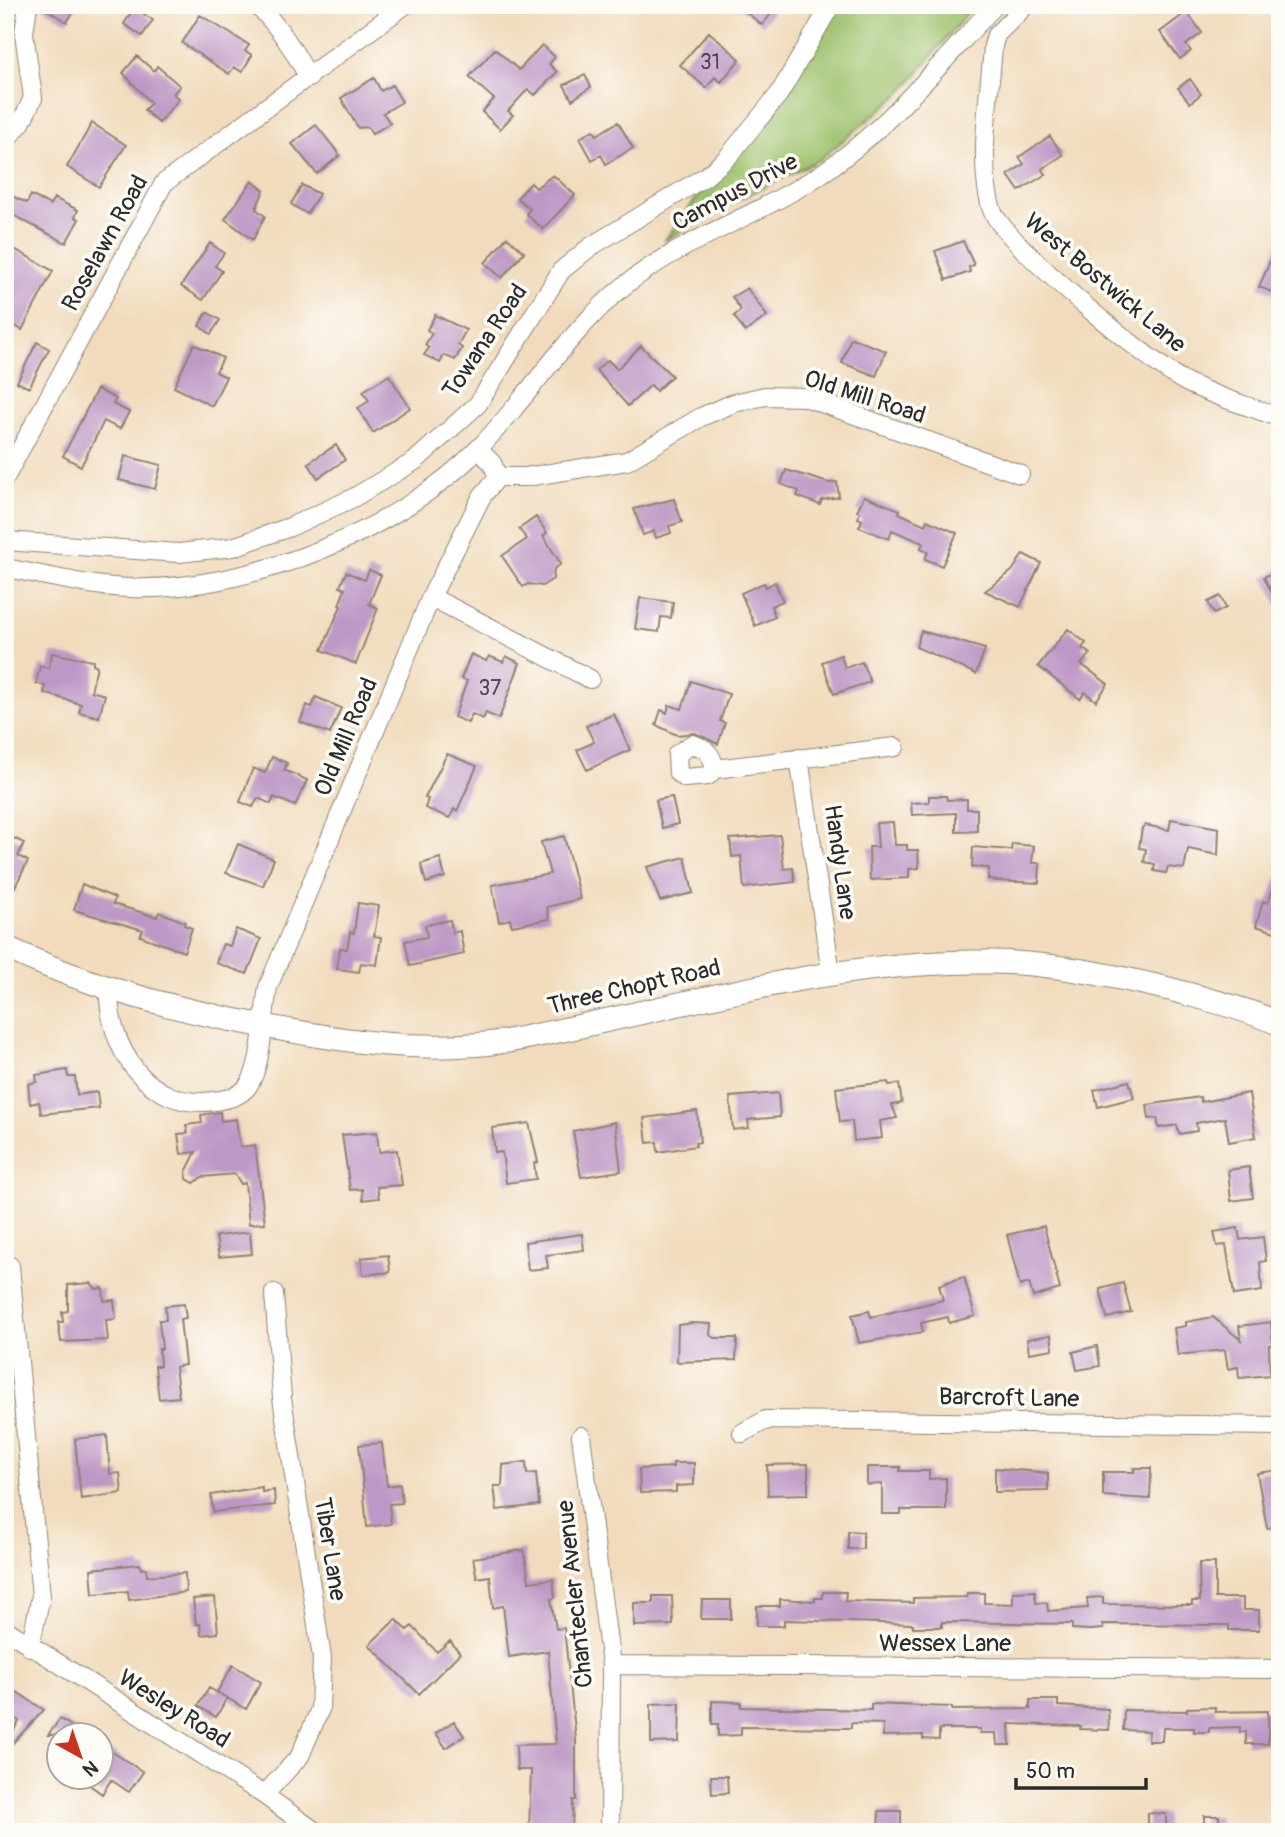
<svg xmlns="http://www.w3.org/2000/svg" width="1285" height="1837" font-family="Pangolin,sans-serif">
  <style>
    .green { fill: #9cc16b; stroke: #64764b; stroke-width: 2 }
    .building { fill: #bd97c5 }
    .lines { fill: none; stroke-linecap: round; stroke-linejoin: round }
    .minor-casing { stroke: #8e8374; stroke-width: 20 }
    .major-casing { stroke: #8e8374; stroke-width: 25 }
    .minor { stroke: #fff; stroke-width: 18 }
    .major { stroke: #fff; stroke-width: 23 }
    .labels { text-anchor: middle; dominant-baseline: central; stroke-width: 7; stroke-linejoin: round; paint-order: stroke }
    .number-label { font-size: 21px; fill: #504652 }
    .street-label { font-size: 24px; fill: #2b2b2b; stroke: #fdfcf7 }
  </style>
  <rect width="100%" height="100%" fill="#fdfcf7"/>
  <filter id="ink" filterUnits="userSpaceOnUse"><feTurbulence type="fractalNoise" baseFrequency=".0143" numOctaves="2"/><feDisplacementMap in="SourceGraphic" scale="14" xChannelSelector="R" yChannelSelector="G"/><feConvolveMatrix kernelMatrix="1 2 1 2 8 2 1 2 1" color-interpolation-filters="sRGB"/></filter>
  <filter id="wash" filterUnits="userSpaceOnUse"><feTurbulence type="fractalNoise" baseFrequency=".00686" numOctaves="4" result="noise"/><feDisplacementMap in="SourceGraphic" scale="28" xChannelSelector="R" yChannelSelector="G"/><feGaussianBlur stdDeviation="1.57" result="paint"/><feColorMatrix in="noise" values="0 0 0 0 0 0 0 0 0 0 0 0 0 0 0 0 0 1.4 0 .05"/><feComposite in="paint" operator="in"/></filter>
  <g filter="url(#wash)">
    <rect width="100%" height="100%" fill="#f1dbbc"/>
    <path class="green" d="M836,5h138l-73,88 -82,67 -101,50 -54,31 149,-195z"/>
    <g id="blocks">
      <path class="building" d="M39,5h39l-11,17z
        M737,5h41l-16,20z
        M134,8l19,12 -11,16 -18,-12z
        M1187,12l15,21 -16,12 5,6 -11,8 -20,-27z
        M200,15l49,30 -4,6 7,4 -10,17 -8,-5 -5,7 -47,-31z
        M709,32l31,27 -19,23 -6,-5 -9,11 -26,-23z
        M542,45l13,12 -6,7 8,8 -22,23 -7,-6 -20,22 5,4 -13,14 -18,-17 12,-13 -25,-22 26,-28 24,21z
        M137,56l17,15 3,-5 23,20 -7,8 6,5 -20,24 -15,-13 7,-7 -28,-30z
        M585,75l6,12 -19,13 -8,-15z
        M374,78l7,13 11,-6 10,17 -19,11 7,10 -18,11 -4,-7 -10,1 -17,-30z
        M1190,79l11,15 -11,9 -12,-15z
        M618,122l15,26 -27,16 -5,-9 -9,5 -12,-22 13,-8 4,5z
        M92,123l34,22 -27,42 -32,-20z
        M316,125l24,30 -23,19 -25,-30z
        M1050,136l13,19 -21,14 4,5 -27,17 -11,-16 16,-11 -5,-7z
        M553,175l22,20 -32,34 -17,-15 4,-5 -13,-11 14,-15 5,5z
        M252,181l12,9 -8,19 9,7 -12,24 -28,-21z
        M302,185l17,9 -12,20 -16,-10z
        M5,193l22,10 4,-8 19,10 4,-7 24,12 -3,7 4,2 -13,24 -61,-32z
        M507,237l17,15 -22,26 -17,-15z
        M1280,238v57l-21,-8z
        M963,241l11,24 -5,2 1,5 -24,8 -11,-29z
        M210,243l14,10 -9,13 7,5 -19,29 -22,-14z
        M11,247l42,24 -31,59 -17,-10 6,-15 -6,-3v-45z
        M747,288l20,28 -22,16 -11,-16 7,-6 -9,-13z
        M207,312l13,8 -9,14 -12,-8z
        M435,315l31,15 -8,15 4,3 -7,12 -11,-5 -4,8 -16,-8 5,-7 -4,-3 7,-12 -5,-3z
        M851,338l35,13 -10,25 -34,-13z
        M37,342l12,7 -20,39 -12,-6z
        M194,344l29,14 -7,14 10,5 -14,29 -38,-19z
        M641,346l31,30 -16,15 -5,-6 -23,21 -32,-36 12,-10 9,9z
        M389,375l21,33 -37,25 -15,-25 11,-7 -6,-10z
        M97,389l19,10 -3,5 16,8 -9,17 -16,-8 -23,45 -18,-10z
        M336,445l9,15 -27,18 -10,-15z
        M125,456l36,9 -6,24 -36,-9z
        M786,470l43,13 8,-1 2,15 -17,3 -2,5 -23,-9 2,-5 -18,-7z
        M864,496l36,14 -1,3 26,12 2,-5 30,13 -15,33 -17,-7 3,-7 -7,-4 2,-5 -31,-13 -3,9 -30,-12 3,-7 -4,-2 2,-5 -3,-2z
        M674,499l8,23 -13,4 2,7 -15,5 -2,-7 -11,4 -9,-26z
        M536,517l11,16 -4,3 18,28 -7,5 -1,10 -11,7 -14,-2 -5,3 -21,-31 25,-17 -8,-10z
        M1023,554l18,9 -21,44 -35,-16 27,-20z
        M1280,569v41l-16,-33z
        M369,570l12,5 -12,29 9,4 -22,56 -34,-14 19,-44 -2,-1 6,-16 -5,-2 6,-15 19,8z
        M775,582l8,19 -12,5 4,11 -20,9 -14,-33 23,-10 2,4z
        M1220,596l6,12 -12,6 -6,-12z
        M640,598l33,4 -2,16 -10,-1 -2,15 -24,-3z
        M1068,629l18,14 -4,5 8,6 -9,10 27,20 -12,17 -11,-9 -5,7 -42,-33z
        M921,631l64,18 -9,25 -60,-27z
        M52,653l41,8v3l4,2 -6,25 14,4 -6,22 -20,-5 2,-8 -37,-11 1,-7 -9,-3 4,-17 9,2z
        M471,654l15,7 3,-5 14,6 3,-6 14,7 -21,56 -13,-6 -3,6 -11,-5 -4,9 -14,-6 13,-36 -6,-2z
        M841,655l4,13 17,-6 8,20 -36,12 -12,-32z
        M691,681l38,13 -9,27 5,2 -7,21 -23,-11 -18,2 -21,-10 5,-15 6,3 2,-8 13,4z
        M316,697l25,11 -11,26 -30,-12 7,-17 5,2z
        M614,714l16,36 -43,20 -10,-20 17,-8 -8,-16z
        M447,754l30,12 -20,45 -3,-2 -4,9 -25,-10 3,-9 -3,-1z
        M272,757l15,6 -3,7 23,10 -12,26 -21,-9 -3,7 -13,-6 -5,9 -13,-5 13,-34 12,5z
        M929,796h17l1,4 20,-1v10h10v22l-21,1v-19l-44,2 -1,-12 18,-1z
        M672,797l6,27 -16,4 -6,-28z
        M1171,819l48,9 -1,27 -30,-6 -4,20 -16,-2 -2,6 -12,-2 1,-7 -11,-2 2,-13 -7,-1 3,-20 3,-3 24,5z
        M893,822l2,23h12v5h11l1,18 -10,1v9l-39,2 -1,-33h9l-2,-24z
        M780,835l4,34 9,-1 2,14 -51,6 -3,-32 -9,1 -2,-18z
        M9,836l15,7 -6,13 10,5 -13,26 -10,-6v-38z
        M564,836l16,63 -33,8 2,12 -37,7 -2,-7 -11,3 -7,-37 58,-11 -9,-32z
        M238,844l36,15 -11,27 -37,-13z
        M1012,844l22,2 -2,17h8l-1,20 -42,-2 -9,-2 1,-11 -17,-1 1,-20 38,3z
        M685,857l8,36 -33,8 -13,-34z
        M440,858l5,19 -19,6 -5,-19z
        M1277,877h3l-2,56 -22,-7 7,-25 5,2z
        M82,884l33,14 -2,6 44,13 2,-5 26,10 -1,3 8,3 -8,24 -44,-16 3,-6 -69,-20z
        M358,903l21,3 -5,30 7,1 -4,28 -16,-2 -2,9 -22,-3 3,-21 7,1 3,-17 4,1z
        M450,920l3,13 7,-2 4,23 -54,12 -5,-25 22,-4 -2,-12z
        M236,929l25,10 -14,35 -31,-11 7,-19 7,2z
        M67,1070l1,7h7l2,18 20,-3 2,16 -58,6 -2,-12 -9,2 -2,-20 9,-2 -1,-7z
        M1129,1081l5,17 -36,9 -4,-17z
        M888,1082l1,3 10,-1 3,19 -10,2 5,13 -17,3 2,17 -28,3 -2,-20 -12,1 -4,-34z
        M778,1093l2,24 -32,3 1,8 -16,2 -3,-33z
        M1249,1093l7,44 -27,5 -4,-24 -29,5 1,8 -18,3 -2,-9 -18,3 -2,-10 -8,1 -2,-14 53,-8 1,5z
        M697,1111l3,31 -5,1 1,3 -38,6 -1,-10 -10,1 -3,-25z
        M220,1112l1,9 15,-2 4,28 15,-2 10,78 -16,1 -4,-41 -4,1 -6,-10 -33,3 -8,6 -7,-4 -1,-7 10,-20 -15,2 -3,-20 10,-1 -2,-8 16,-2 -1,-8z
        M615,1122l6,49 -40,6 -8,-46z
        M529,1123l9,39 -4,1 2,16 -30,4 -4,-31 -7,1 -3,-25z
        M377,1132l2,20 18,-2 5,35 -25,2 2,11 -16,2 -1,-11 -12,1 -8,-55z
        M1249,1167l4,31 -22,3 -3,-31z
        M1044,1226l16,63 -27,8 -4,-14 -9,3 -13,-51z
        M1238,1228l2,12 23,-3 3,24 -6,1 2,29 -28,4 -8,-50 -9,1 -3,-14z
        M250,1232l2,22 -33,3 -3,-21z
        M582,1234l2,16 -38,5 2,13 -20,2 -3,-28z
        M388,1255l2,17 -27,3 -2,-17z
        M964,1277l11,39 -26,7 -1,-6 -27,6 2,9 -64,11 -7,-28 17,-4 2,6 72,-17 -4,-15z
        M91,1283l5,6 7,-1 1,13 10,-1 2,19 -10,1 2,20 -47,2 -3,-20h5l-1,-10 6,-1v-26z
        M1123,1283l8,29 -24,6 -7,-29z
        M184,1304l2,14 -6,1 5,46 -10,2 4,30 -20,2 -4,-33h5l-1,-17h3l-3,-29h7l-1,-14z
        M1213,1317l28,23 -2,-14 32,-4 2,23h-4l1,30 -31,3 -1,-11 -10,2 -3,-19 -47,5 -4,-27 12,-2v-4z
        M692,1323l19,1 -1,11 5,3h22l-1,22 -59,2 1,-37z
        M1051,1335l2,14 -24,4 -2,-14z
        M1097,1346l3,20 -23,4 -4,-18z
        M107,1435l3,39 10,-1 2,20 -41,6 -6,-60z
        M382,1443l5,43 13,-2 2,19 -13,1 2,20 -24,3 -8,-82z
        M526,1462l1,12 9,-1 3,32 -42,5 -3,-24h8l1,-21z
        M673,1463h21v22l-18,1v6l-36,1 -1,-24 34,-2z
        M808,1464v30l-40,1 -1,-30z
        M867,1467h33v4h29v8l17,-1v32h-45v4h-19v-30l-15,1z
        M995,1468l53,5v18l-53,1z
        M1134,1468h17l-1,31 -47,-3v-24h31z
        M1280,1470v56l-13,2 -10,-55z
        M262,1487v5l12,-2 1,15 -62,7 -2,-17z
        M848,1531l15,1v17h-15z
        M524,1550l5,32 24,-3 2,19 -4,1 5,30 8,-1 12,112v60h-3l-1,32h-43l2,-62h-14l-1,-25 40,-1 -8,-93 -39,6 -6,-51 -10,2 -3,-32 -13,2 -4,-20z
        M1199,1563h16v35h28v12h16v20h-30v-5l-127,-1 1,5 -13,1 -18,-1v-5l-130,-2v5h-29v-3l-129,-4v6h-27v-20h23v-7l35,2v-3h8v-6h23l-1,9 68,2v-5l54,-1v-4h17v10l29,1v-12l22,-1 1,12h11l1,8 40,-3 -1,-10 16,-1v7l89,1v-4h8z
        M140,1564l1,5 5,-1 1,8 38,-3 1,19 -57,8 -1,-9 -35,3 -2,-25z
        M653,1596h19l1,29 -39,1v-23h19z
        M215,1597l3,36 -17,2 -1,-11h-4l-3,-25z
        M702,1600h29v19h-30z
        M396,1619l11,11 5,-4 25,26 13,-11 10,12 -41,41 -50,-49z
        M233,1665l28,17 -15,27 -29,-17z
        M5,1684l39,26 -35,37 -3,-2 13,-24 -14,-8z
        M209,1688l18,10 -11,19 -18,-11z
        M1030,1700h28v6l50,3 1,21 -29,-1 1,-3 -72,-2 1,21h-13l-1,-12h-16v-4h-41v11l-16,-1v-4l-40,1v-12l-32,-1v5l-110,-1v8l-23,1v-12h-6v-23l29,1v5l130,3v-6l81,3v3l78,-1z
        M680,1703l-1,39 -28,1v-39z
        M1215,1707v5l53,-1v33h-22v-12h-6v-5l-31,1v4h-15v-4h-31l-1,13h-14l1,-10 -26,-1 1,-20 63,1v-3z
        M60,1719l26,16h-38z
        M454,1721l10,15 -18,12 -10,-15z
        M111,1751l32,21 -14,20 -18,-12 -9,14 -23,-17h23v-12z
        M711,1776h16l1,17 -16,1z
        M879,1811h22v21h-23z
        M1148,1813l18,1v18h-18z
        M1204,1816h15v16h-15z"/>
    </g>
  </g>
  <g filter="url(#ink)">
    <use href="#blocks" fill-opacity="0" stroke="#8e8374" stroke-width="2"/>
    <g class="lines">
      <g class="minor-casing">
        <path id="minor" d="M256,5c23,20 38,46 53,73
          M1026,5l-30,30 -3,11c-3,47 -16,118 -1,164 11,32 159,154 194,172 29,15 63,24 94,36
          M5,141l16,-18 12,-25 -9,-65 4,-28
          M498,477h28l101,-16 74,-44 33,-14 31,-7 40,1 215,77
          M5,478l159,-295 241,-178
          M5,541l174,12 54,-6 57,-20 63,-29 62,-37 63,-57 83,-133 29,-24 116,-71 21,-18 52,-64 52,-89
          M5,568c41,7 84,19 125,20 116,4 269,-56 350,-141 50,-52 88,-115 144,-161 56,-45 123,-66 183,-103 73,-45 130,-116 188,-178
          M431,597l159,82
          M799,758l32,215
          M715,769l-7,7 -23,2 -7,-5 -1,-19 15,-10c15,4 20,11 23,25l180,-22
          M109,988c-2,59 39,123 105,113 13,-2 26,-4 34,-15 15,-21 15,-72 20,-99l163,-390 51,-101 16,-19 -6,-14 -14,-14
          M10,1266l31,330 -11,51
          M742,1433l24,-13 514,6
          M581,1436l30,229 -1,167
          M5,1629l259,166 52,37
          M611,1665l669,4
          M264,1795l36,-39 20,-47 2,-51 -40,-260 -8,-105"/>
      </g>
      <g class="major-casing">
        <path id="major" d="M5,947c81,39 167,62 254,78 84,16 163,29 249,16 160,-30 318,-82 484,-79 59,1 119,13 177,27 37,10 75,19 111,35"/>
      </g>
      <use href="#minor" class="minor"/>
      <use href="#major" class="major"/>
    </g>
  </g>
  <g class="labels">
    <g class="number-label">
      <text x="710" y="62">31</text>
      <text x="490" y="688">37</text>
    </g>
    <g class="street-label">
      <text transform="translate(735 192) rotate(-28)">Campus Drive</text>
      <text transform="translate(105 243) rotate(-61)">Roselawn Road</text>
      <text transform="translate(1105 283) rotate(40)">West Bostwick Lane</text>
      <text transform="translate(485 341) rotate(-56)">Towana Road</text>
      <text transform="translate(865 397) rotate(18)">Old Mill Road</text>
      <text transform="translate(346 737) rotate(-67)">Old Mill Road</text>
      <text transform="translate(840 862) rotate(82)">Handy Lane</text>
      <text transform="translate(634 987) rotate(-13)">Three Chopt Road</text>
      <text transform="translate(1009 1398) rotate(1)">Barcroft Lane</text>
      <text transform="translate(330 1549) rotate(81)">Tiber Lane</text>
      <text transform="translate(575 1594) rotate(-96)">Chantecler Avenue</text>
      <text x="945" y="1643">Wessex Lane</text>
      <text transform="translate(174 1709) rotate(32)">Wesley Road</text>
    </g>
  </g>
  <rect width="1285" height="1837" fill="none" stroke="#fdfcf7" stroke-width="28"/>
  <g transform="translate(80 1756) rotate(140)"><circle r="33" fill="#fdfcf7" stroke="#a9a8a5" stroke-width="2"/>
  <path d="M0-5L12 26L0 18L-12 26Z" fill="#c8321e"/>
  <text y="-10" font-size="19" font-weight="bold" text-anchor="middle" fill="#2b2b2b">N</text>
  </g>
  <path d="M1016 1778v10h130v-10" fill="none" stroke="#2b2b2b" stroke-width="3.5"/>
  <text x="1026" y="1778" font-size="21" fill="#2b2b2b" stroke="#fdfcf7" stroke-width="5" paint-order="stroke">50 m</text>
</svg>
